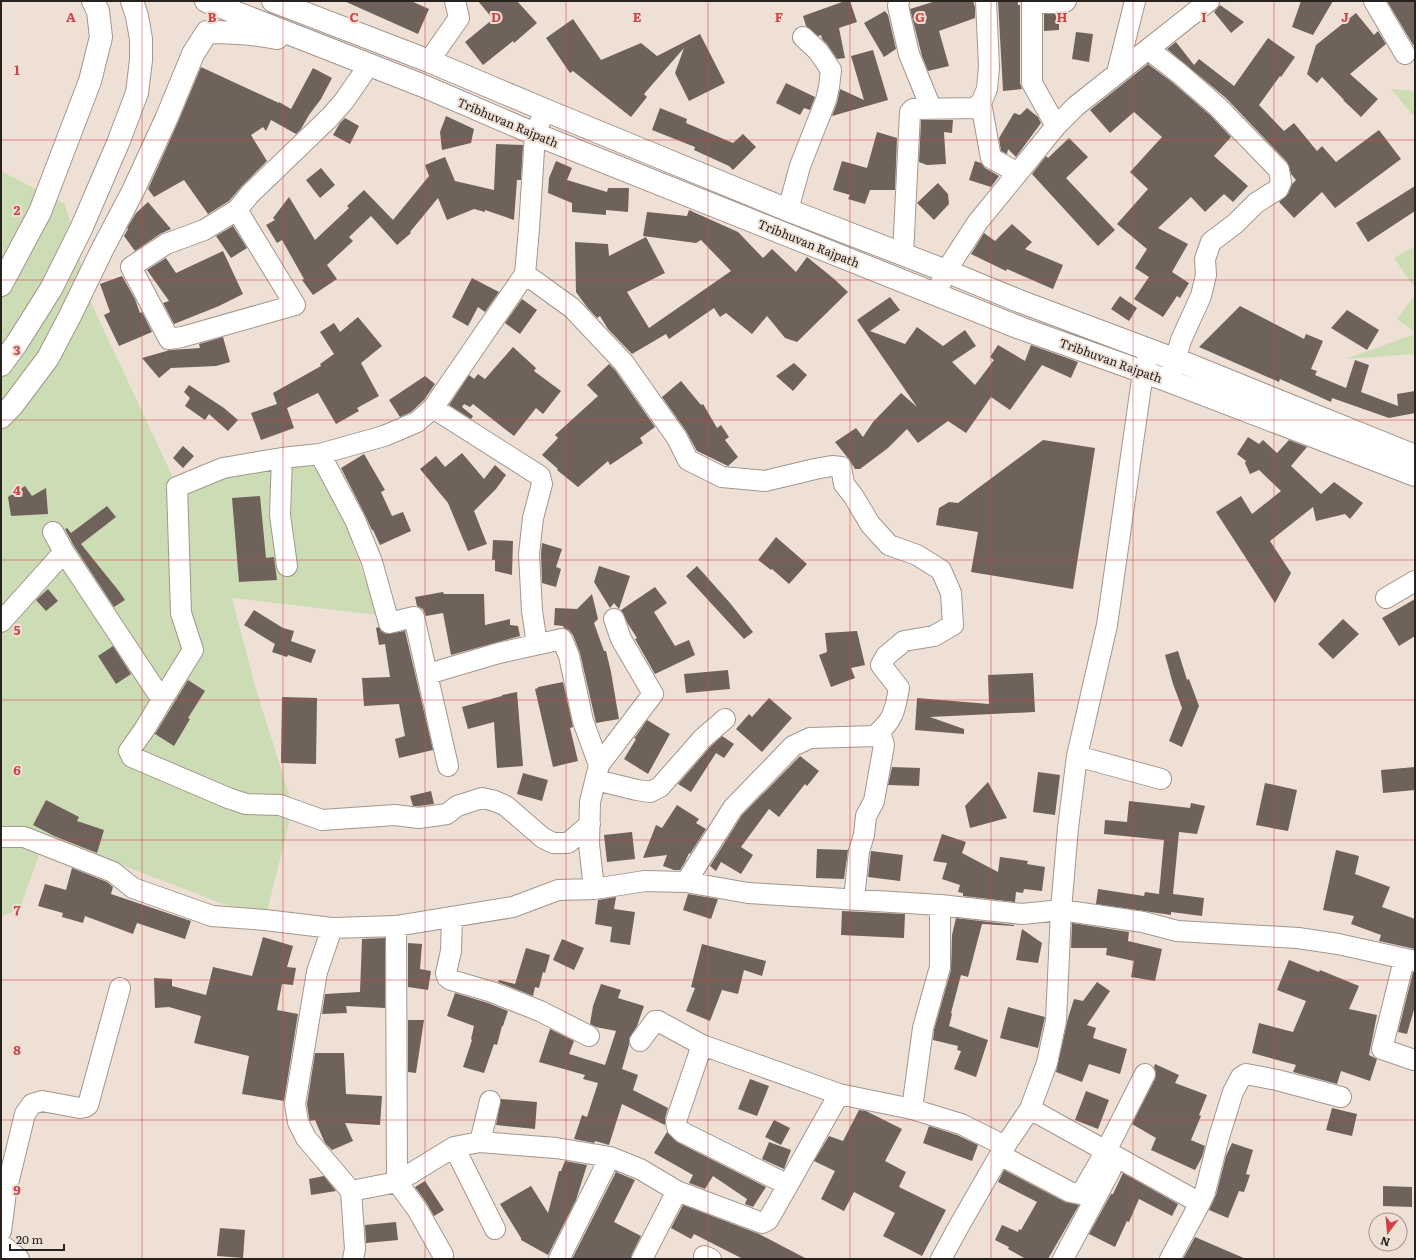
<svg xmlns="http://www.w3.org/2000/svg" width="1416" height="1260" font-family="Literata,serif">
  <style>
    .green { fill: #ccdcb5 }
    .building { fill: #6f625a }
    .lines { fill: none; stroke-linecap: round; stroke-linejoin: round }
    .minor-casing { stroke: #a4968d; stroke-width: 22 }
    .trunk-casing { stroke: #a4968d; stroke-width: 24 }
    .minor { stroke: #fff; stroke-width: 20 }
    .trunk { stroke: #fff; stroke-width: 22 }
    .grid { fill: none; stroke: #d04143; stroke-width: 1; stroke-opacity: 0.55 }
    .labels { text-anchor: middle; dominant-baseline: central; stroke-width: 4; stroke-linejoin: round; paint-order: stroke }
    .street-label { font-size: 12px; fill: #28221f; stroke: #efe0d6 }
    .grid-label { font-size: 13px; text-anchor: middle; font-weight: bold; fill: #d04143; stroke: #efe0d6; stroke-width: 4; stroke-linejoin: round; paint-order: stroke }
  </style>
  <rect width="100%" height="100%" fill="#efe0d6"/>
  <path class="green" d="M1391,89l24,2v27z
    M1,171l64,33 27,101 85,181 143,-32 58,161 -146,-17 23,88 38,121 -28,113 -219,-84 -26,72 -19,9z
    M1415,246v42l-21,-30z
    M1415,295v37l-18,-13z
    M1415,334v20l-69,5z"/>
  <path class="building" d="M344,1h67l18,8 -11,25z
    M478,1h39l20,22 -23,20 -1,-2 -30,24 -18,-23 28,-23z
    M845,1h5l7,21 -18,6 6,30 -8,1 -10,-15 -5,-5 -1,-4 -3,1 -12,-10 -3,-10z
    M936,1h37l2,6v11l-36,13 10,35 -21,5 -6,-15 -12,-47z
    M998,1h20v4h2v78l2,6 -19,2z
    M1301,1h32l-20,34 -21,-8z
    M1387,1h28v46l-3,-4z
    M1220,5l24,17 -13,11 -17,-21z
    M885,11l3,4 8,34 -12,8 -20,-34z
    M1356,13l18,22 4,-4 8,13 -36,30 28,25 -17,18 -18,-17h1l-22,-23 -5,6 -10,-9 9,-29z
    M1044,14h15v16l-15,1z
    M573,19l28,41 40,-17 16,13 43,-22 25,49 -36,18 -14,-28 9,-25 -40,46 3,3 -16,20 -58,-46 -3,2 -24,-35z
    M1076,32l17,2 -4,28 -17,-3z
    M1268,38l27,19 -14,20 -1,-1 -21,29 25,26 10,-8 23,28 5,-5 14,16 43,-32 22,29 -66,49 -13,-16 -28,26 -15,-16 9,-8 4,-10 4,-4 -5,-6 -4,-12 -61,-64 -59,-49 9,-7 18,23 5,-6 35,27z
    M873,50l15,50 -56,16 5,-13 3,-14 24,11 -13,-44z
    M1148,64l24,18 38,33 21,22 -17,19 34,30 -15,16 -9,-8 -19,18 -14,-15 -33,31 30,16 -16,28 17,11 -9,15 -3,-2 -14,21 -29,-18 15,-22 -14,-9 12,-19 -30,-25 31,-35 -18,-17 32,-35 -28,-25 -24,21 -20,-23z
    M201,67l78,36v-1l12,7 22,-41 19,10 -11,21 -12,16 -8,14 -5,5 -25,-14 -5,11 -3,-4 -12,8 16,26 -25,25 -13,15 -21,13 -24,-34 -30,17 -6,-8 30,-67z
    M786,83l29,14 -5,13 -6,-2 -4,7 -24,-12z
    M660,108l27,11 -1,4 47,20 10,-9 13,13 -23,23 -4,-4 -35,-16 1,-3 -43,-17z
    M1027,108l11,9 3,6 -25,34 -8,-8 -1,5 -6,-3 -2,-13 15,-25 6,2 -1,1z
    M446,116l28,13 -3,14 -29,7 -2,-18z
    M345,118l14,8 -9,18 -17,-9 7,-12z
    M921,120h32l-1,13 -8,-1 2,32 -19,1 -8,-3z
    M877,132l20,6 -2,52h-25l-5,14 -17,-5 2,-4 -17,-5 9,-29 25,7z
    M1069,138l19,19 -22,21 49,52 -17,16 -66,-72 14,-18 2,2z
    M496,144l27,1 -2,35h-4l-3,40 -29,-10v2l-11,-3 -27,11 -9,-22 -28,34 1,1 -14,12 -26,-29 -22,21 4,4 -26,24 10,14 -24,16 -11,-15 2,-1 -22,-39 -5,3 -11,-18 9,-5 -2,-2 16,-21 26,43 34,-32 -2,-2 17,-16 29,30 36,-44 -4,-11 20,-8 10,24 39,9z
    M556,161l16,7 -5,12 40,12 1,-4h21l-1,24 -22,-2v5l-34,-3v-9l-24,-10 1,-15z
    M975,161l6,2 4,5 14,8 -8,11 -22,-7z
    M321,168l14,17 -15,13 -14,-18z
    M938,183l10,11 1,10 -15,16 -17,-17z
    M1415,186v25l-47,31 -12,-19z
    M148,202l23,27 -11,5 -25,17 -11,-15 4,-7 -1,-1 9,-15z
    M689,210l49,22 25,26 9,-9 24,23 11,-15 26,21 15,14 -51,50 -12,-4 -18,-22 -15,18 -26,-21 -6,4 -6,-9 -45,31 -3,-5 -34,20 -24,-25 -8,-13 -3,2 -10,-11 -11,-15 -1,-50 33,2 1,12 37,-19 19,36 -38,19 22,36 82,-57 -30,-31 -5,3 -53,-7 4,-24 40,4z
    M1012,224l20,18 -7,7 38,16 -10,24 -46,-20 -1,2 -35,-17 13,-21 11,8z
    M233,226l14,22 -16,10 -15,-22z
    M223,251l20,43 -24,12 -45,18 -11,-21 6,-2 -22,-31 19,-12 10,15z
    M122,276l13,23 5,14 2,-1 10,20 -33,14 -15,-31 6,-3 -10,-28z
    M472,278l27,14 -14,20 -7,-5 -10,19 -16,-9z
    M1120,296l17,12 -8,13 -18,-12z
    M890,297l10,13 -30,21 35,13 12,-17 26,19 22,-16 11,16 -24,16 23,23 19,-25 -4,-3 8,-12 27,16 6,-16 47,17 -7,16 -29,-13 -32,45 -19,-13 -25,36 -18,-12 -30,22 -11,-14 -19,19 -28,21h-5l-6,-10 -2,-2 -12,-15 21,-14 7,9 10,-15 28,-29 16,14 -60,-87z
    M522,299l15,11 -17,24 -15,-11z
    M1240,306l64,33 2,-5 17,7 -12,28 6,2 -2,4 31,13 9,-28 14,5 -8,27 37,14 -1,-12 18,-3v22l-26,5 -57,-20 -1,4 -51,-23 -1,3 -80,-35z
    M1347,310l32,20 -12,20 -36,-22z
    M358,317l24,29 -21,17 18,33 -22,12 2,3 -23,13 -18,-31 -31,15 7,20 -33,12 -10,-27 26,-9 -4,-11 48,-27 -1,-2 14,-10 -14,-22 14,-9 6,9z
    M223,337l7,25 -14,4 -45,2 -12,10 -17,-20 28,-8 30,-2 -1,-4z
    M513,347l23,21 -2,3 27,20 -18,23 -7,-6 -22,28 -41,-32 -3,3 -6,-3 -2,3 11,9 -2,3 -22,-14 20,-30 5,4 4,-5 7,5z
    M794,363l13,12 -14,16 -17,-15z
    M609,364l6,6 40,57 -15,11 3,5 -33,22 -2,-4 -30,26 -21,-17 1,-1 -16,-14 16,-17 -3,-3 43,-39 -11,-11z
    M425,376l10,8 -11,16 -13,12 -11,5 -11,-17z
    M681,381l20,24 2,-1 14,24 4,-3 8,12 -4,3 13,17 -10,9 -31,-15 -11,-20 -24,-34z
    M189,385l35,23 14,12 -10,11 -19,-17 -4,6 -20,-14 5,-8 -6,-6z
    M1248,437l11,7 4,-4 14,13 12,-13 18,7 -16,19 30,28 13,-12 29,21 -13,16 -5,-5 -29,7 -3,-14 -43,34 21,32 -16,30 -59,-91 25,-16 11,18 29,-23 -22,-21 -9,4 -5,-11 1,-2 -9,-7z
    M1043,440l52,8 -22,141 -102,-17 7,-40 -42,-7 3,-17 10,-6 9,1z
    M183,446l11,10 -11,12 -10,-10z
    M462,453l22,26 11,-14 11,10 -10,14 -22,22 13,33 -19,7 -20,-48 -28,-34 16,-13 9,11z
    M364,454l21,36 -4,2 11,24 11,-4 8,19 -31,14 -7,-15h-1l-7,-15 -24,-47z
    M25,486l7,10 14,-8 2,26 -37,2 -3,-19z
    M260,496l6,62 8,-1 3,23 -38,2 -7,-84z
    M107,506l9,11 -35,27 37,46 7,10 -11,7 -40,-61 -9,-17 2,-1 4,5z
    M776,537l31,27 -18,20 -17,-15 -1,1 -13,-10z
    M493,540l20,1 -1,34 -17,-4v-11h-3z
    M542,543l20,6 -6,18 5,2 -5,18 -14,-4 -1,-29z
    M599,566l31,10 -11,33 -5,-6 -4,5 -16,-26z
    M697,566l33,37 23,29 -9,7 -58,-63z
    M655,587l12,16 -13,9 21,34 14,-6 6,15 -40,19 -20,-35 2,-1 -9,-14 -7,-14z
    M48,589l10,12 -12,10 -10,-11z
    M443,592l1,2h40l1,31 25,-6v6l8,1 2,10 -69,19 -8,-42 -17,3 -3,-7 -6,-3 -2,-9z
    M592,594l6,25 -4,4 10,28h2l5,21 8,47 -23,4 -16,-70 -7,-18 -4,-5 -5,-2 -1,-2 -9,-1 1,-17 22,1z
    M1415,599v37l-16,10 -17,-28z
    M254,610l29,18 11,3 -3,10 25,9 -5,13 -23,-8 -1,2 -15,-5 3,-8 -31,-19z
    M1343,619l16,15 -26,25 -15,-15z
    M379,627l2,4 5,3 19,-3 28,119 -34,8 -4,-19 10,-3 -6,-32 -35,2 -2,-28 28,-1 -5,-33 -6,1 -3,-17z
    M857,631l8,34 -14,3 4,10 -24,9 -12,-32 8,-3 -2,-19z
    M113,646l18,28 -15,10 -18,-28z
    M1178,651l9,29 2,-1 10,27 -17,41 -13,-6 13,-33 -9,-24 -8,-29z
    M728,670l2,19 -44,4 -2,-19z
    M1033,673l2,39 -105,5 34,12v5l-49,-4 2,-32 72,6 -1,-29z
    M188,680l17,11 -17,27 2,1 -16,27 -19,-12z
    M563,682l10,45 -3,1 8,33 -25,6 -18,-78 3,-1v-1z
    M517,692l6,74 -26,2 -3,-46 -26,7 -6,-22 40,-11v-1z
    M282,697l35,1 -1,66 -35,-1z
    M769,698l23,20 -30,34 -26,-23 13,-15 3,3z
    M647,720l23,14 -22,40 -24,-15 12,-20 -2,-1 2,-2z
    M722,736l12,8 -10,14 -8,-5 -25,39 -13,-8 33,-38z
    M800,756l19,15 -12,15 -2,-2 -26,33 -10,-8 -28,38 12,8 -12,19 -20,-12 -5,9 -6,-5 32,-51z
    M892,767l28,1 -1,18 -31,-1z
    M1415,767v23l-32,3 -2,-23z
    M1038,772l22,3 -5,40 -22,-3z
    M523,773l25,7 -6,21 -25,-7z
    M988,782l19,36 -37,10 -5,-22z
    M1265,783l32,7 -9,41 -32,-6z
    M431,791l3,13 -15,2h-6l-3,-10z
    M46,800l33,17 -2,4 27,9 -7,23 -43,-17 -21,-11z
    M1129,801l61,7 1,-5 14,3 -8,28 -18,-2 -6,62 31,4 -2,18 -31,-4v3l-75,-11 2,-15 46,7 1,-4 14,2 5,-54 -60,-6 1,-14 22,2z
    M677,805l22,14 -3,4 10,6 -16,25 -1,-1 -4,9 -5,8h-6l-11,-4 4,-11 -24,3 13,-33 6,3z
    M632,832l3,27 -28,3 -3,-27z
    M942,834l24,8 -4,11 36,19 2,-15 28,4 -1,3 18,3 -3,24 -18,-2 -1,4 -7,-1 -1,10 -52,-6v-3l-5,-1 2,-7 -18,-6 5,-16 -14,-2z
    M817,849l31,1 -4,29 -28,-1z
    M1336,850l23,6 -4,18 35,13 -8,20 33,12v30l-36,-8 2,-6 -30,-11 3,-8 -31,-6z
    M871,851l32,4 -3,26 -32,-4z
    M72,868l35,14 6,5 -2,7 80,27 -6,18 -48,-16 -4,11 -48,-18 -2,7 -21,-6 1,-4 -25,-7 7,-22 21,6z
    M688,894l30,5 -7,20 -28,-9z
    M616,897l-2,12 21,3 -5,33 -20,-3 2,-15 -17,-3 3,-24z
    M842,911l63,3 -1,24 -63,-3z
    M956,918l58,7v1l-32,-2 -14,53 -7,-2 -10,38 1,1 -3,12 39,14 -12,37 -22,-8 7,-18 -4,-1 1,-4 -25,-6 1,-10 17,-60 1,-35z
    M1072,923l57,9 -1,9 34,8 -7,32 -24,-4 3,-16 -28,-6 1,-7h-36z
    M1022,929l20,14 -4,20 -22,-3z
    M263,937l30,9 -6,21 9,1 -3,17 -11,-1 -5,26 21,4 -14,87 -42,-7 7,-38 -55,-13 7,-27 -32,-9 -14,1 -1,-30 18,1v7l34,9 7,-28 39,9z
    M385,938v70l-39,-2 1,7 -25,1 3,-20 35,-2 2,-53z
    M562,939l22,9 -10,22 -21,-10z
    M408,943l14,1 -2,25 11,2 -3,19 -20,-3z
    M702,944l64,17 -4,15 -18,-6 -6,24 -16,-4 -12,31 -24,-10 9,-23 -4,-1z
    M526,948l24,7 -5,18 -2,-1 -4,16 -4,-1 -2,9 -35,-14 1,-2 16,4z
    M1289,960l30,12 1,-2 39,16 -10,23 28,6 -8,40 8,4 -7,22 -29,-10 -4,13 -44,-12 3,-7 -44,-12 7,-30 34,9 13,-31 -29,-11z
    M1413,972h2v34l-8,28 -9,-2z
    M1097,982l13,9 -23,34 9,3 -3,10 34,11 -7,25 -31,-10 -7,18 -26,-10 12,-54 6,-19 9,2z
    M601,984l20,6 -3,8 26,8 -7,20 -8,13v6l-7,24 16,6 -5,15 35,18 -3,10v7l-43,-21 -13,41 -14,-4 -1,2 -20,-4 8,-24 5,2 11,-34 -15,-4 2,-4 -46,-13 11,-33 24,12 -5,13 36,11 11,-34 -20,-4 -6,-3 3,-18z
    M455,993l33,10 20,8 -5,15h-1l-5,19 -3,-1 -10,29 -21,-6 9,-27 -1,-1 3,-13 -27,-10z
    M1008,1007l37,10 -7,31 -38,-10z
    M408,1020h16l-8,53 -8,-1z
    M315,1053h29l2,41 36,2 -2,29 -35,-2 8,18 -21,9 -7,-7 -10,-23 -5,1 -1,-3 -2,-14z
    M1155,1064l24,11 -4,8 32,12 -8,20 2,1 -10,24 14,6 -3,11 -7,13 -44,-20 5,-12 -24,-14 23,-45 1,-5 -2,-7z
    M750,1079l19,7 -12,30 -19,-7z
    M1086,1091l23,9 -11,29 -23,-9z
    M501,1099l36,3 -2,27 -39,-4z
    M1332,1108l25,6 -5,22 -26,-6z
    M859,1110l7,1 36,18 -17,32 21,11 -7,15 47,23 -24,46 -39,-20 12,-23 -41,-21 -10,19 -23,-12 14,-28 -21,-10 15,-25 14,5z
    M774,1120l16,8 -9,17 -16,-8z
    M929,1126l28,9 21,10 -6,16 -49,-18z
    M667,1132l10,10 89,45 -13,20 -8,-3 2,-5 -34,-23 -8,13 -16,-6 4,-8 -39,-22z
    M769,1142l22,8 -7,19 -22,-10z
    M1232,1143l21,7 -7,24 4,1 -6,17 -5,-1 -11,27 -19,-8 7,-15 10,-39z
    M565,1161l22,4 -11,35 -28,55 -27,-15v-2l-21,-34 31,-18 17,27 11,-42h2z
    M1004,1170l61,32 14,3 -31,54h-22l-18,-10 1,-2 -14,-7 7,-15 16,7 1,-3 2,1 16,-28 -39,-20z
    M616,1172l19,8 -21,42 27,14 -9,18 -1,5h-59z
    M1123,1173l55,31 -6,12 -33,-17 -10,23 -2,-1 -12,26 -26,-13 22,-40h2z
    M324,1176l12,15 -25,4 -2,-16z
    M425,1181l19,29 -10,6 -8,-14 -11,-15z
    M1383,1186l29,1v20l-29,-1z
    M683,1205l76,29 48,25h-64l-49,-25 -3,5 -20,-11z
    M396,1222l2,18 -32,3 -1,-18z
    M220,1228l25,2 -2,28 -26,-2z
    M1195,1237l51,22h-63z"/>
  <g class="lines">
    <g class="minor-casing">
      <path id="minor" d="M899,1l-1,5 11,48 22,54
        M1032,1v82l24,43
        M1374,1l31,53
        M1033,3h30l3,-2
        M1148,49l31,24 39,34 61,63 2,12 -3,7 -22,14 -20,20 -25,19 -6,17 1,16 -5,21 -20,44 -10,35
        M429,61l30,-43 -4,-17
        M1117,73l18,-72
        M981,103l10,55 27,15
        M237,210l58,95 -113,32 -13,2 -38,-72 35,-23 38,-14 33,-20 13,-16 80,-77 14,-16 25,-36
        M788,210l12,-44 26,-66 3,-13 2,-17 -13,-19 -15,-14
        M903,255l7,-143 3,-3 61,-1 7,-5 6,-14 2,-22 -3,-66
        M525,274l47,34 52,55 53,75 11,22 34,17 43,4 50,-12 17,-3 9,1 3,17 10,13 16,27 19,21 28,10 24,15 10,23 2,32 -19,11 -30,5 -18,15 -5,9 18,23c-2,10 -3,22 -9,31 -3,6 -10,12 -15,17l-65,2 -17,8 -60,62 -47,74
        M936,294l10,-23 31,-48 79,-97 20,-20 133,-105
        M433,408l107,68 2,8 -9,34 -4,36 3,57 5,33
        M320,454l35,66 17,42 17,61 25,-6 34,149
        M282,458l-2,57 7,51
        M53,532l11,20 98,148 31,-50 -12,-37 -4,-126 46,-19 59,-10 38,-4 64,-18 33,-14 16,-14 92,-134 4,-45 6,-95 10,-24
        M1386,598l29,-17
        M1,622l63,-70
        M428,674l71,-21 63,-14 7,17 14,65 16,44 -9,37 -1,42 5,45
        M162,700l-18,30 -15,21 3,6 96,41 18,6 34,1 42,15 73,-5 24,3 28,-4 10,-8 25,-8 13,3 11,5 37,32 10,5h15l22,-19
        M1077,756l84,23
        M599,765l54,-71 -32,-55 -7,-20
        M596,780l41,10 13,2 10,-5 43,-49 22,-19
        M1,837h23l89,35 20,16 79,28 53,4 67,8
        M854,899l5,-48 5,-16 2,-19 8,-15 10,-56 -4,-14
        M452,917l-1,34 -5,22 1,4 4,3 41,12 48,19 49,25
        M396,926l1,256 20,27 26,46
        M1404,960l-22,89 32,11
        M640,1041l15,-20h3l44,24
        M839,1094l-51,91 -106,-53 -5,-5 -1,-6 26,-76 137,49 73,15 49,15 44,22
        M912,1109l11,-81 17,-61v-62
        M1030,1109l170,94 -30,56
        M480,1142l10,-41
        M454,1147l41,82
        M1000,1155l70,37 11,2 25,-43 39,-77
        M351,1191l46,-9 57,-35 26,-5 76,6 54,9 30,12 37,22 -35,68
        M677,1191l85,32 6,-3 20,-35
        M1200,1203l5,-11 14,-55 14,-45 8,-15 5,-3 31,6 64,17
        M1,1231l5,-39 19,-78 7,-10 10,-3 38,7 5,-1 3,-2 32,-117
        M1,1244l18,15
        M704,1256l7,3
        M353,1259l2,-10 -4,-58 -45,-53 -8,-16 -3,-18 22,-132 15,-44 64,-2 117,-19 45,-17 36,-1 51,-8 41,1 62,11 192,12 82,9 39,-4 7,-82 9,-72 30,-131 36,-253 5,-14
        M559,1259l51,-102
        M941,1259l18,-33 46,-80 25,-37 17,-46 9,-42 5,-111 82,12 34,9 121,7 40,6 77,17
        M1063,1259l48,-90"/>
    </g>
    <g class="trunk-casing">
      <path id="trunk" d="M206,1l215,84 114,49 485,194 149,53 246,94
        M273,1l156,60 116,49 243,100 158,61 73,30 168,63 228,92
        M1,285l39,-73 50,-131 11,-44 -3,-26 -5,-10
        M1,365l16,-22 34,-54 30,-60 37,-86 19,-50 4,-33v-21l-4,-23 -5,-15
        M1,417l11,-11 36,-48 22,-42 32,-66 31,-59 34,-74 26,-63 14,-22c23,0 47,1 70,6"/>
    </g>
    <use href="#minor" class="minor"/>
    <use href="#trunk" class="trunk"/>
  </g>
  <path class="grid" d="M142,1v1258M283,1v1258M425,1v1258M566,1v1258M708,1v1258M850,1v1258M991,1v1258M1133,1v1258M1274,1v1258M1,140h1414M1,280h1414M1,420h1414M1,560h1414M1,700h1414M1,840h1414M1,980h1414M1,1120h1414"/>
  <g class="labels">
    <g class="street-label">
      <text transform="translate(508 122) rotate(23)">Tribhuvan Rajpath</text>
      <text transform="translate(809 243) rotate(22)">Tribhuvan Rajpath</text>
      <text transform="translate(1111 360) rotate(20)">Tribhuvan Rajpath</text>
    </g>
  </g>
  <g class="grid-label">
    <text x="71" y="22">A</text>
    <text x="212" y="22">B</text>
    <text x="354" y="22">C</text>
    <text x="496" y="22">D</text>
    <text x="637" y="22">E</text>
    <text x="779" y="22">F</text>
    <text x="920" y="22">G</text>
    <text x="1062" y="22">H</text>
    <text x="1204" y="22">I</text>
    <text x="1345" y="22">J</text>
    <text x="17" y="75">1</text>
    <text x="17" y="215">2</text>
    <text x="17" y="355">3</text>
    <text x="17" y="495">4</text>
    <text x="17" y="635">5</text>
    <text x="17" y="775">6</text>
    <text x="17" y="915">7</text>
    <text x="17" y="1055">8</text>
    <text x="17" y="1195">9</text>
  </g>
  <rect width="1416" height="1260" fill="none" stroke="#28221f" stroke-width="4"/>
  <g transform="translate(1388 1232) rotate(196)"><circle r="19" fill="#efe0d6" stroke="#9f948d"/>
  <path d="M0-3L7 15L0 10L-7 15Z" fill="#d04143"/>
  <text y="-6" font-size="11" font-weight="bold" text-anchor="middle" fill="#28221f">N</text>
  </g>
  <path d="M10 1244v6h54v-6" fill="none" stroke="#28221f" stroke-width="2"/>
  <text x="16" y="1244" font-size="12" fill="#28221f" stroke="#efe0d6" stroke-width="3" paint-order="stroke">20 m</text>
</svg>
